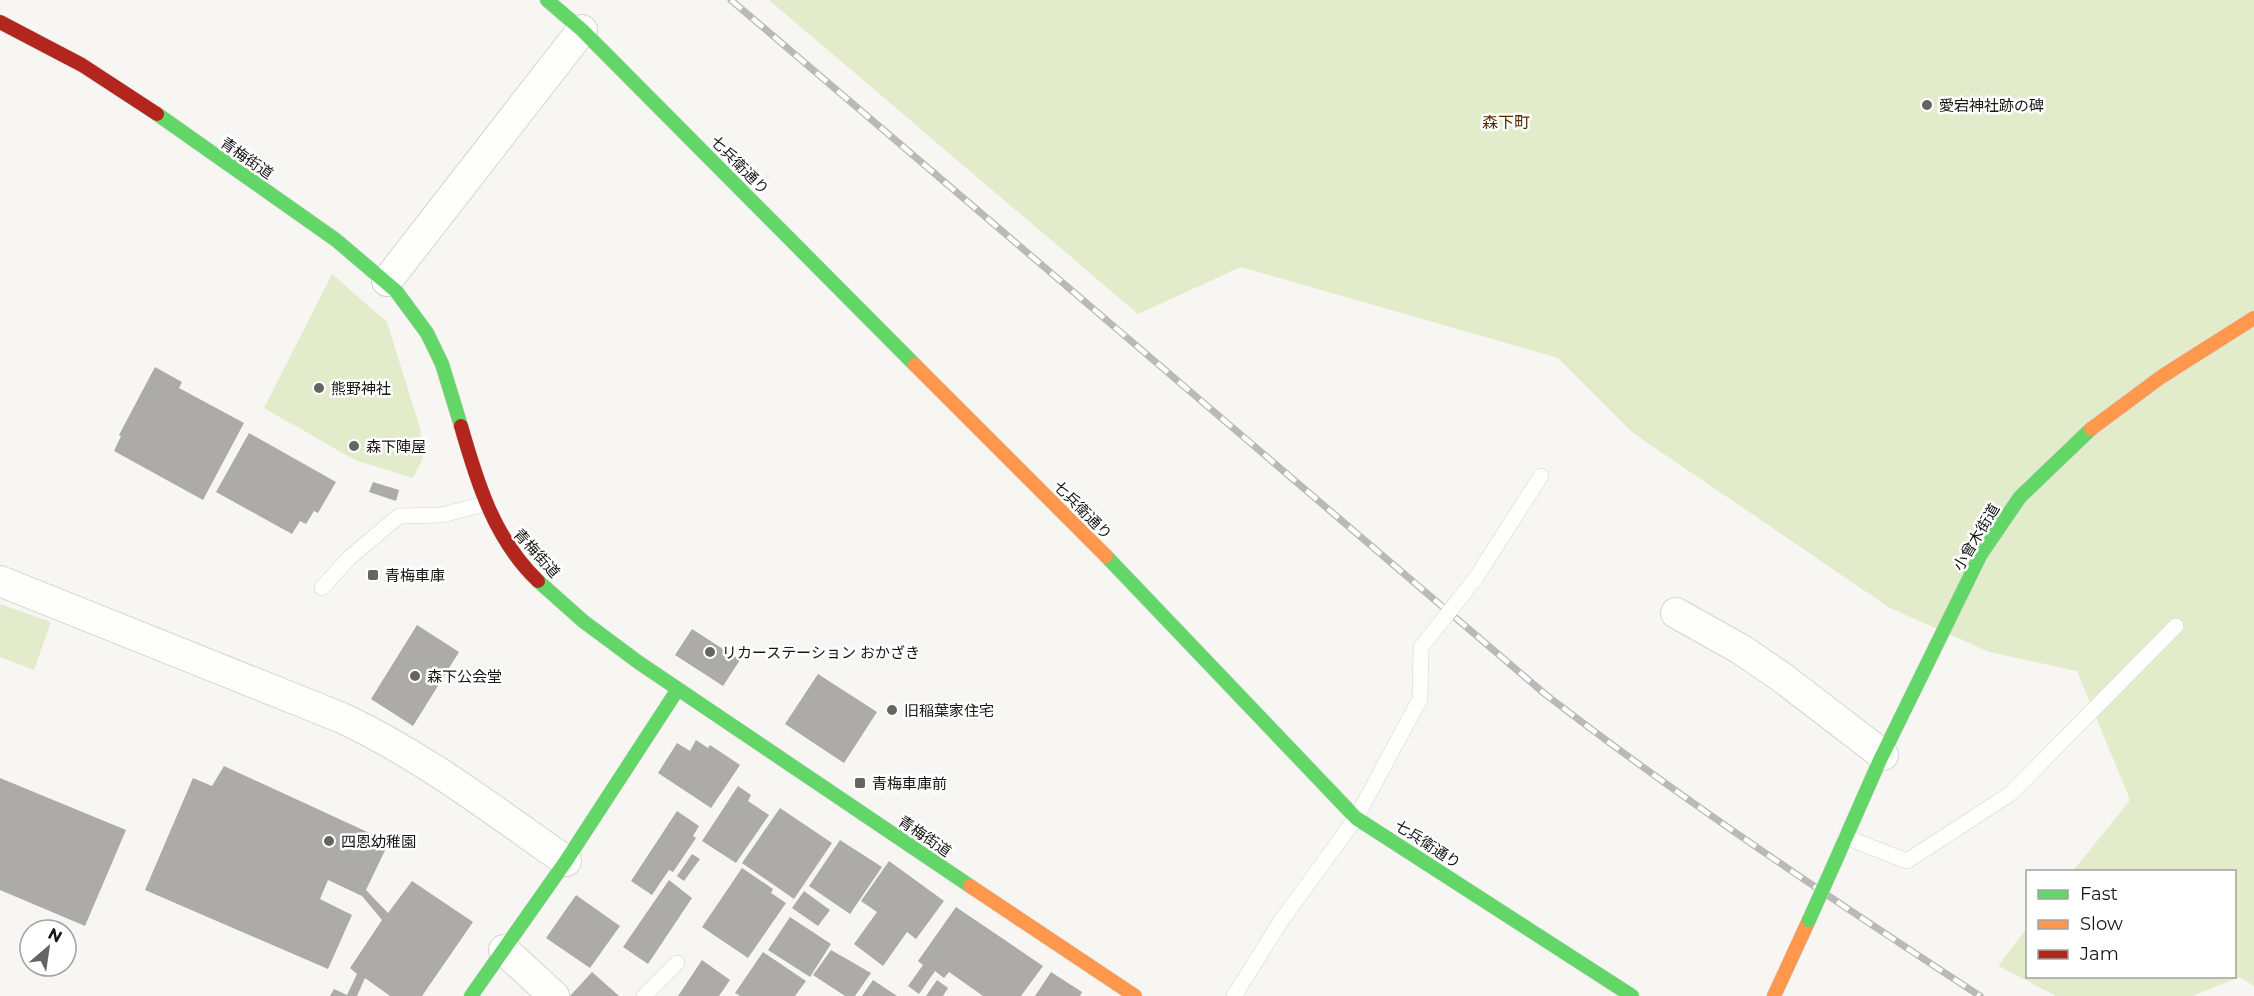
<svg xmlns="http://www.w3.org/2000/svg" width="2254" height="996" font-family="Montserrat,'Noto Sans JP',sans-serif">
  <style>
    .green { fill: #e2eccb }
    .building { fill: #adaba9 }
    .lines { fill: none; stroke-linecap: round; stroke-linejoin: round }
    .lane-casing { stroke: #d5d4d2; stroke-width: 16 }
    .street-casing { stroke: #d5d4d2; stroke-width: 32 }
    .fast-casing { stroke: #d5d4d2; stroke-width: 15 }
    .slow-casing { stroke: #d5d4d2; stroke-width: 15 }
    .jam-casing { stroke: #d5d4d2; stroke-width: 15 }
    .lane { stroke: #fefefd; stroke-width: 15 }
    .street { stroke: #fefefd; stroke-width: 30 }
    .fast { stroke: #63d668; stroke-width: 14 }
    .slow { stroke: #ff974d; stroke-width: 14 }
    .jam { stroke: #b3261e; stroke-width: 14 }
    .rail-casing { stroke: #b9b9b8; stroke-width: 7 }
    .rail { stroke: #fff; stroke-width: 4.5; stroke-dasharray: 14; stroke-linecap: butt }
    .lane-bridge-casing { stroke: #d5d4d2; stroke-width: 16; stroke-linecap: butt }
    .fast-bridge-casing { stroke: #d5d4d2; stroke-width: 15; stroke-linecap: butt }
    .lane-bridge { stroke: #fefefd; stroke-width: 15 }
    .fast-bridge { stroke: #63d668; stroke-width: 14 }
    .poi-dot { fill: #666462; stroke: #fff; stroke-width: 2 }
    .labels { text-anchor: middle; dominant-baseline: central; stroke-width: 5; stroke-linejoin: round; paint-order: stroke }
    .poi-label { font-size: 15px; fill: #171514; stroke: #fff; text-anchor: start }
    .street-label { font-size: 15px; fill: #171514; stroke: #fff }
    .neighbourhood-label { font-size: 16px; fill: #552c00; stroke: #fff }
  </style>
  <rect width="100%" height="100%" fill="#f8f6f3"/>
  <path class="green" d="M769,0h1485v986l-14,-9 -48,19h-136l-58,-30 29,-38 1,48h206v-104l-161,-1 57,-71 -53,-129 -88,-19 -99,-44 -257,-175 -75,-75 -317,-91 -103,47z
    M332,274l55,48 33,106 3,30 -10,20 -58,-18 -91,-52z
    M0,604l51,18 -17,48 -34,-13z"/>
  <path class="building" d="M155,367l27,15 -3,6 65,35 -41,77 -89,-49 7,-15 -2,-1z
    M249,433l87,49 -18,31 -4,-2 -8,13 -6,-3 -8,13 -76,-42z
    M373,482l26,8 -3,11 -27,-9z
    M417,625l42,27 -46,74 -42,-27z
    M692,629l48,31 -17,26 -48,-31z
    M818,674l59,38 -33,51 -59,-39z
    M696,740l12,8 2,-3 30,20 -29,43 -53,-35 19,-30 13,8z
    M224,766l165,76 -23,48 22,23 24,-32 61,41 -51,74h-32l-25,-18 -8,18h-27l4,-7 13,6 10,-21 -7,-6 32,-48 -20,-24 -34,-16 -8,19 32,16 -24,54 -183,-79 48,-112 19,8z
    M0,778l126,52 -41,96 -85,-36z
    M738,786l13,9 -3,6 21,14 -33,48 -34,-22z
    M780,808l52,35 -38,56 -52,-36z
    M677,811l22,15 -6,10 3,2 -23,34 -4,-2 -17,25 -21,-14z
    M840,840l42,27 -32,47 -41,-28z
    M692,854l8,5 -16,22 -7,-5z
    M889,861l55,40 -28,38 -9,-7 -24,34 -29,-22 23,-32 -16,-11z
    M742,868l31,21 -2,4 15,10 -38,55 -46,-31z
    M669,880l23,18 -44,66 -25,-17z
    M804,891l26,19 -12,16 -26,-18z
    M576,895l44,31 -30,42 -44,-30z
    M956,907l87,59 -22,30h-38l-34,-24 -5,6 -9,-7 -16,23 -11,-8 15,-21 -5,-4z
    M790,917l41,27 -21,33 -42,-27z
    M831,950l40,23 -16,23h-10l-32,-21z
    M763,952l43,29 -11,15h-55l-5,-3z
    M702,960l28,20 -11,16h-41z
    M592,972l27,24h-49z
    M1051,972l31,20 -2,4h-45z
    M873,980l24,16h-35z
    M937,980l11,8 -5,8h-17z"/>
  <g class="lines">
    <g class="lane-casing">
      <path id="lane" d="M1475,579l66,-103
        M322,588l27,-30 50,-42 43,-1 42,-11
        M1845,837l62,24 103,-67 166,-168
        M644,996l33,-33
        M1234,996l47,-75 75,-103 64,-119 1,-52 5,-6"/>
    </g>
    <g class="street-casing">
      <path id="street" d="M387,281l195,-251
        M0,581l342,137c81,38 151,92 224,143
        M1676,613l66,37 38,26 103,79
        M504,950l50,46"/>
    </g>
    <g class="fast-casing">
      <path id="fast" d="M547,0l35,30 333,335
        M157,114l179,126 60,51 31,42 15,31 19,62
        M1106,556l250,262 276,178
        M538,581l45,40 55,41 332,224
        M1835,862l45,-102 101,-206 39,-57 71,-68
        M471,996l95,-135 112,-172"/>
    </g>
    <g class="slow-casing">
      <path id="slow" d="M915,365l191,191
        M2091,429l70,-52 93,-59
        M970,886l165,110
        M1774,996l35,-76"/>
    </g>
    <g class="jam-casing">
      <path id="jam" d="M0,22l82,43 75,49
        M461,426c16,56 33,113 77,155"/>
    </g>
    <use href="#lane" class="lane"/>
    <use href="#street" class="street"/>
    <use href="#fast" class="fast"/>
    <use href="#slow" class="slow"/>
    <use href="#jam" class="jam"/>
    <g class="rail-casing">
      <path id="rail" d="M731,0l814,694c140,108 287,205 435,302"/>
    </g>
    <use href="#rail" class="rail"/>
    <g class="lane-bridge-casing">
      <path id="lane-bridge" d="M1426,641l49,-62"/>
    </g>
    <g class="fast-bridge-casing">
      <path id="fast-bridge" d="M1809,920l26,-58"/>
    </g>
    <use href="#lane-bridge" class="lane-bridge"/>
    <use href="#fast-bridge" class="fast-bridge"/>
  </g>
  <g class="poi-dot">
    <circle cx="1927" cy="105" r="6"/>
    <circle cx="319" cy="388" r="6"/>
    <circle cx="354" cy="446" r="6"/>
    <rect x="367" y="569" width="12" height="12" rx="3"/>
    <circle cx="710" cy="652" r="6"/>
    <circle cx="415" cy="676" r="6"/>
    <circle cx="892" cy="710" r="6"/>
    <rect x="854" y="777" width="12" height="12" rx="3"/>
    <circle cx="329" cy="841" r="6"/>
  </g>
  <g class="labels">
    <g class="poi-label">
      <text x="1939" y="105">愛宕神社跡の碑</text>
      <text x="331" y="388">熊野神社</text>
      <text x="366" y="446">森下陣屋</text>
      <text x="385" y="575">青梅車庫</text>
      <text x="722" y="652">リカーステーション おかざき</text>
      <text x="427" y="676">森下公会堂</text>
      <text x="904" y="710">旧稲葉家住宅</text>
      <text x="872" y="783">青梅車庫前</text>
      <text x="341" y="841">四恩幼稚園</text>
    </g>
    <g class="street-label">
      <text transform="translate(247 158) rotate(35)">青梅街道</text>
      <text transform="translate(740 165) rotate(45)">七兵衛通り</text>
      <text transform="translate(1083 510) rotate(45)">七兵衛通り</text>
      <text transform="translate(1976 537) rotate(-59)">小曾木街道</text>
      <text transform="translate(537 553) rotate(48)">青梅街道</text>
      <text transform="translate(925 836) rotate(34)">青梅街道</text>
      <text transform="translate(1428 844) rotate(33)">七兵衛通り</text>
    </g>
    <g class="neighbourhood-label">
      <text x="1506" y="122">森下町</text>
    </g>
  </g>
  <rect x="2026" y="870" width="210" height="108" fill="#ffffff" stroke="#a2a1a1" stroke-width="1.5"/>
  <rect x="2038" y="890" width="30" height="9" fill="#63d668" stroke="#a2a1a1" stroke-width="1.5"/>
  <text x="2080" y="900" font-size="18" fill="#171514">Fast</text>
  <rect x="2038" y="920" width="30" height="9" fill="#ff974d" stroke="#a2a1a1" stroke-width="1.5"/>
  <text x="2080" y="930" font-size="18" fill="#171514">Slow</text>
  <rect x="2038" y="950" width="30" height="9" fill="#b3261e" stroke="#a2a1a1" stroke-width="1.5"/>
  <text x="2080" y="960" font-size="18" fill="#171514">Jam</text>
  <g transform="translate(48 948) rotate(29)"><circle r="28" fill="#ffffff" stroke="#a2a1a1" stroke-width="1.5"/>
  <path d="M0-4.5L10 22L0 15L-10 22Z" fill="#666462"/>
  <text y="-9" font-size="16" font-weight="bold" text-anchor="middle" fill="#171514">N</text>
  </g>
</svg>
